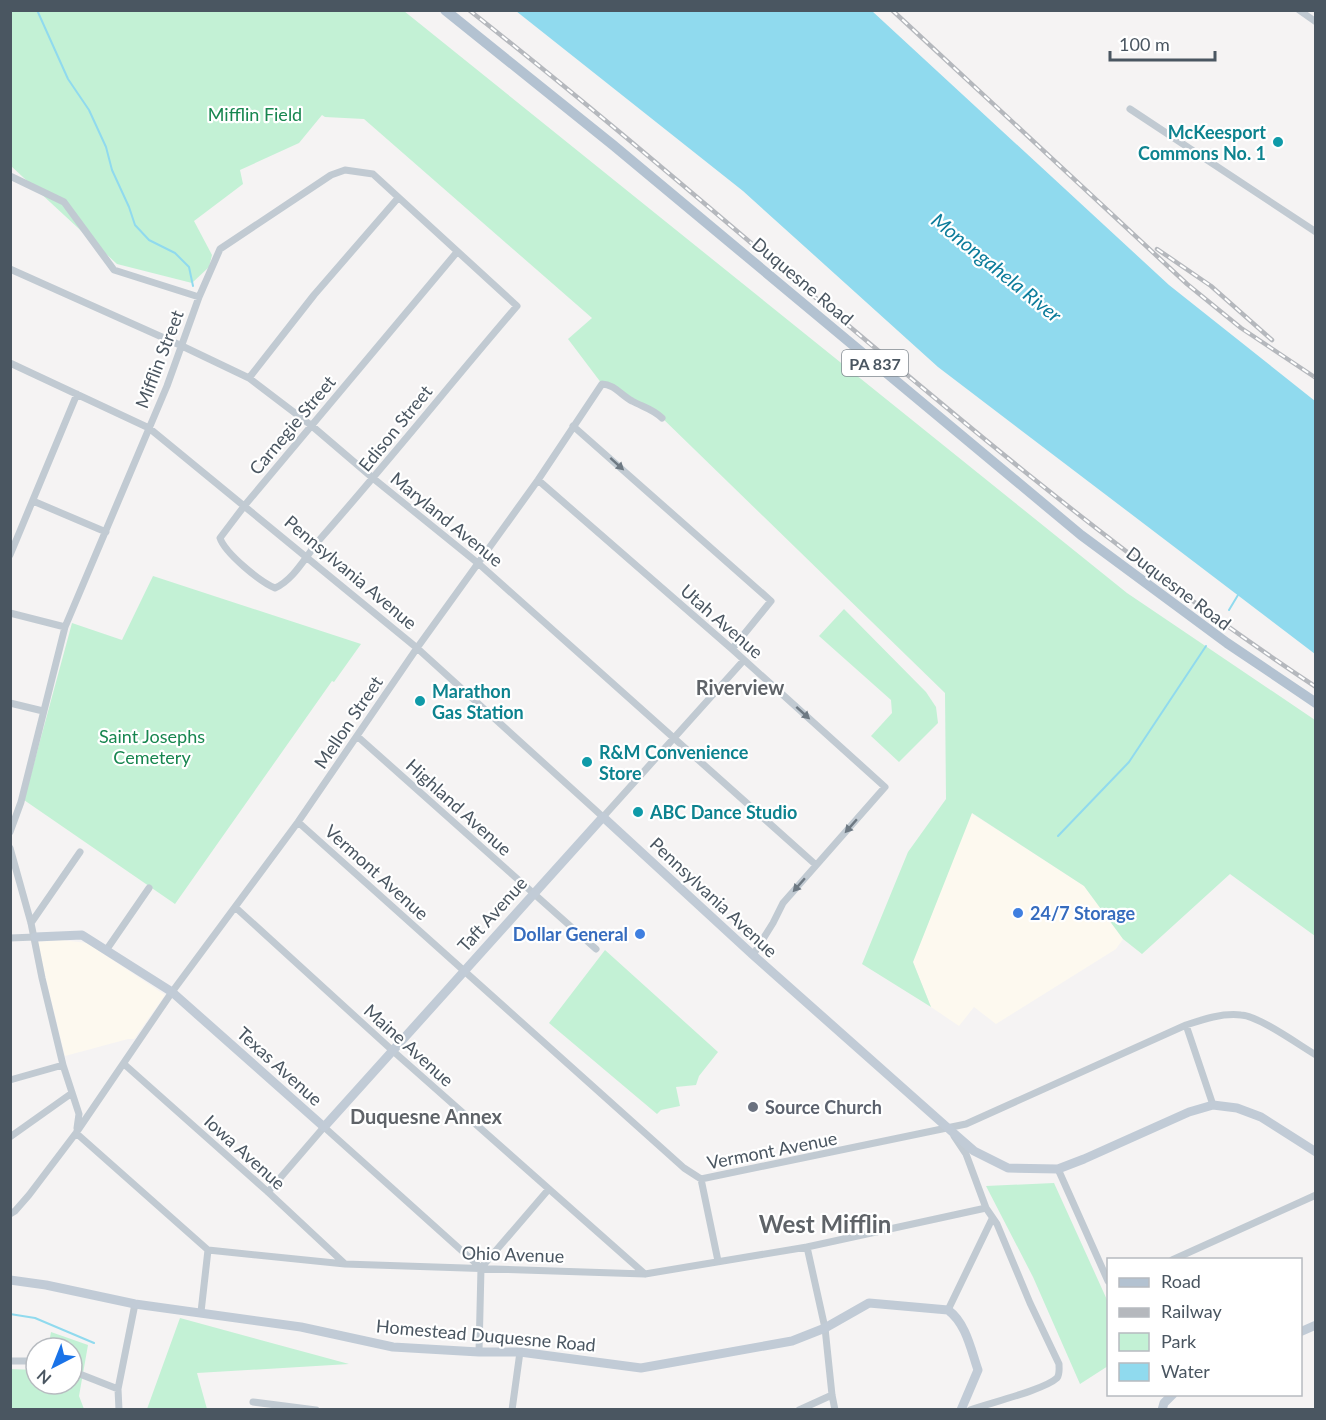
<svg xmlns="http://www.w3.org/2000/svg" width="1326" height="1420" font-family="Lato,sans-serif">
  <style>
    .commercial { fill: #fdf9ef }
    .green { fill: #c3f1d5 }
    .water { fill: #90daee }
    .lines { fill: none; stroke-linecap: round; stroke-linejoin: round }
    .stream { stroke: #90daee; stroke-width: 2 }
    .street { stroke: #c1cad2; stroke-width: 7 }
    .secondary { stroke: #c1cbd6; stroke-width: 9 }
    .primary { stroke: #b3c2d1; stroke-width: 10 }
    .rail-casing { stroke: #b5b8bd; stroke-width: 4.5 }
    .rail { stroke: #fff; stroke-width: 2; stroke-dasharray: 7; stroke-linecap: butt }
    .oneway { fill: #6e7983 }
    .culture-dot { fill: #0f9aa8; stroke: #fff; stroke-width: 2 }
    .shop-dot { fill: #3f7fe0; stroke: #fff; stroke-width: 2 }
    .worship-dot { fill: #6b7280; stroke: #fff; stroke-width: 2 }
    .labels { text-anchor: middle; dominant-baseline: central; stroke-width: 4.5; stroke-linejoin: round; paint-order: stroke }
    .shield { fill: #fff; stroke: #808990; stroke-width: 1.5 }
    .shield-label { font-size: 16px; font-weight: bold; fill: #4a5661 }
    .park-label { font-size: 18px; fill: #17864f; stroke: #fff }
    .culture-label { font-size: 18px; font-weight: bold; fill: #0d838f; stroke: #fff; text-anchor: start }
    .street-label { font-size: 18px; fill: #4a5661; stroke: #fff }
    .shop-label { font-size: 18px; font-weight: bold; fill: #366cbe; stroke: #fff; text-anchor: start }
    .worship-label { font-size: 18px; font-weight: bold; fill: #5b616d; stroke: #fff; text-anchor: start }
    .water-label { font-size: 20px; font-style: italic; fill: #0c7c9b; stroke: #fff }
    .neighbourhood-label { font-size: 20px; font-weight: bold; fill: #5f6368; stroke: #fff }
    .district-label { font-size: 24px; font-weight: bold; fill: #5f6368; stroke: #fff }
  </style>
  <rect width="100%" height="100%" fill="#f5f3f3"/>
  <path class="commercial" d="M971,813l113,73 39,53 -7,10 -120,75 -22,-17 -15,19 -28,-19 -18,-45z
    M62,940l25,3 78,52 -31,44h-6l-63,17 -28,-114z"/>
  <path class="green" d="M10,11h394l723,582 188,127v216l-85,-62 -88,80 -19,-15 -39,-53 -112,-73 -59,149 18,45 -69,-43 46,-112 38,-53 -1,-106 -288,-280 -55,-29 -34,-45 24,-21 -228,-199 -39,-2 -3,-2 -23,28 -59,27 3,14 -49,37 18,34 -3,12 -17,16 -75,-19 -106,-98z
    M153,576l208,68 -27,38 -2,-1 -157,223 -151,-104 48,-177 50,17z
    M844,609l82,83 10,15 2,16 -39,39 -28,-26 21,-23 -1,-13 -72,-64z
    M605,950l113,102 -19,24 -3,9 -20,2 4,19 -19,4 -4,4 -108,-91z
    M1054,1183l54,119v64l-28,18 -47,-107 -47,-91z
    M180,1318l169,46 -152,9 10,36h-60z
    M51,1332l37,13 -9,51 5,13h-73l-1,-40 26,1v14h36v-36h-24z"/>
  <path class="water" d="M516,11h356l297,274 146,116v253l-377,-287 -195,-176z"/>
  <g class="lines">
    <path class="stream" d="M37,10l31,69 21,31 17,37 6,23 17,37 6,18 14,15 26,13 14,14 4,19
      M1229,610l9,-15
      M1058,836l71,-74 77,-116
      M10,1314l25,4 59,25"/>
    <path class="street" d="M1299,10l17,12
      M1130,109l186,123
      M10,176l54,26 50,68 85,27
      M10,269l172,77 67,32 63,48 62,53 105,85 337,301
      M10,363l139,65 268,220 186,169 141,-157
      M249,378l65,-83 84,-97
      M573,426l198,175 -39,48
      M538,480l194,169 153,138 -102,116 -10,20 -20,32
      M33,501l73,31
      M10,555l67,-161
      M10,613l55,14
      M10,703l33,8
      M357,736l239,213
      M298,822l386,346 17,11 265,-55 220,-99c18,-6 36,-12 55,-10 18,1 58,30 75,40
      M10,832l11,-30 44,-175 102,-241 32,-89 21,-48 111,-74 14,-5 28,4 144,132c-66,77 -129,156 -196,232 -14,16 -27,42 -46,50 -15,-6 -50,-35 -55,-50l25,-33 212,-253
      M10,848l21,75 11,55 21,87 16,49 -2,14
      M235,907l158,144 252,223
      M31,923l49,-71
      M10,938l25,-1
      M107,949l42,-61
      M1186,1025l27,80
      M124,1064l144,128 76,71
      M10,1080l53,-15
      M76,1133l132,117 137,14 300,10 162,-27 179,-39
      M954,1136l12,18 20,54 11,16 33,79 29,61c0,5 1,10 -2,14 -13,12 -68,25 -87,32
      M10,1137l62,-44
      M1058,1169l50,112
      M701,1179l17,82
      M268,1192l56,-65 157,141
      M10,1214l5,-3 14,-16 47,-62 96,-141 126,-170 119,-174 121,-168 64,-96c12,0 20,12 30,17 11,6 21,8 30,17
      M807,1247l18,81 7,67 3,15
      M1172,1260l144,-65
      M481,1268l67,-78
      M948,1310l44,-91
      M201,1312l7,-62
      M479,1352l2,-84
      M10,1361h26
      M72,1371l46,18
      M253,1402l63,8
      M119,1410l-1,-21 17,-85
      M512,1410l8,-58
      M799,1410l33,-15"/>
    <path class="secondary" d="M35,937l47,-2 90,57 152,135 279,-310 150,138 196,174 25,22 34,17 50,1 26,-10 105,-47 24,-7 24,3 24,9 55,35
      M10,1280l36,5 89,19 166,23 92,20 86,5h41l121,16 151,-27 33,-13 44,-25 79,7c18,13 23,40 30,60l-17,40
      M1300,1332l16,-7
      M1162,1410l2,-7 9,-9"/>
    <path class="primary" d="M445,10l168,135 468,390 146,108 89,60"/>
    <g class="rail-casing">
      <path id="rail" d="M469,10c284,223 545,477 847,677
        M892,10l295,274 54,44 75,50
        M1157,249l54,37 61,54"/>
    </g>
    <use href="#rail" class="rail"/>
  </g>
  <defs><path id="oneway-solid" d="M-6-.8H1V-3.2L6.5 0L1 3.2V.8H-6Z" transform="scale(1.5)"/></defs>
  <g class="oneway">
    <use href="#oneway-solid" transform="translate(617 464) rotate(42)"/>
    <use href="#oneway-solid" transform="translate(803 713) rotate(42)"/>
    <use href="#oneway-solid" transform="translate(851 826) rotate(131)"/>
    <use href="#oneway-solid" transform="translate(799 885) rotate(131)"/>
  </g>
  <g class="culture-dot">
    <circle cx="1278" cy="142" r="6"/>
    <circle cx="420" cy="701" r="6"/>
    <circle cx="587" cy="762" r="6"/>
    <circle cx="638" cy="812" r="6"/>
  </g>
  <g class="shop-dot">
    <circle cx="1018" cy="913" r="6"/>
    <circle cx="640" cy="934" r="6"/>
  </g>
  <circle class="worship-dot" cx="753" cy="1107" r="6"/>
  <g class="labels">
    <rect class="shield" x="842" y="350" width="66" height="26" rx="4.5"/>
    <g class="shield-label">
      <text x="875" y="363">PA 837</text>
    </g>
    <g class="park-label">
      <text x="255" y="114">Mifflin Field</text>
      <text x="152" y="736">Saint Josephs<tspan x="152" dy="21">Cemetery</tspan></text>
    </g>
    <g class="culture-label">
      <text x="1266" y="132" text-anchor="end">McKeesport<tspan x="1266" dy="21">Commons No. 1</tspan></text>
      <text x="432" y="691">Marathon<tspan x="432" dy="21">Gas Station</tspan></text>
      <text x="599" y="752">R&amp;M Convenience<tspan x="599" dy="21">Store</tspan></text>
      <text x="650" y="812">ABC Dance Studio</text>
    </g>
    <g class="street-label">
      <text transform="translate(803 281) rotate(40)">Duquesne Road</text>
      <text transform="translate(159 359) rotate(-69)">Mifflin Street</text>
      <text transform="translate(292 425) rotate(-50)">Carnegie Street</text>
      <text transform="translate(395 428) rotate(-51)">Edison Street</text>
      <text transform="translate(447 519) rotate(39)">Maryland Avenue</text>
      <text transform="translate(351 572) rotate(40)">Pennsylvania Avenue</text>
      <text transform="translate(1179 588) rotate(37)">Duquesne Road</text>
      <text transform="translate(722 621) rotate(41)">Utah Avenue</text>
      <text transform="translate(348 722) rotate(-56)">Mellon Street</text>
      <text transform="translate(459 807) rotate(42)">Highland Avenue</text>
      <text transform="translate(377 872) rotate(42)">Vermont Avenue</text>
      <text transform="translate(714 897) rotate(43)">Pennsylvania Avenue</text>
      <text transform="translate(492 914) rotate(-48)">Taft Avenue</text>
      <text transform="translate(409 1045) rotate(42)">Maine Avenue</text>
      <text transform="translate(280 1066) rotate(42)">Texas Avenue</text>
      <text transform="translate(772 1150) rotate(-11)">Vermont Avenue</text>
      <text transform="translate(245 1152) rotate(42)">Iowa Avenue</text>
      <text transform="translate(513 1254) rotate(2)">Ohio Avenue</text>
      <text transform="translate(486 1335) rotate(5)">Homestead Duquesne Road</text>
    </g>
    <g class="shop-label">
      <text x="1030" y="913">24/7 Storage</text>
      <text x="628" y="934" text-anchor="end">Dollar General</text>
    </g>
    <g class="worship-label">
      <text x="765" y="1107">Source Church</text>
    </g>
    <g class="water-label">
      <text transform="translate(997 267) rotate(39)">Monongahela River</text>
    </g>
    <g class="neighbourhood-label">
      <text x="740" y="687">Riverview</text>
      <text x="426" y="1116">Duquesne Annex</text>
    </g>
    <g class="district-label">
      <text x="825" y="1223">West Mifflin</text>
    </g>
  </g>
  <rect width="1326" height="1420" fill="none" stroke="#4a5661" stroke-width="24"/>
  <rect x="1107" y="1258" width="195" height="138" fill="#ffffff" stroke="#b7bbc0" stroke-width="1.5"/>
  <rect x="1119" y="1278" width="30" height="9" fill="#b3c2d1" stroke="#b7bbc0" stroke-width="1.5"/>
  <text x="1161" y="1288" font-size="18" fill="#4a5661">Road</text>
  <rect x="1119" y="1308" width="30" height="9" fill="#b5b8bd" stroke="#b7bbc0" stroke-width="1.5"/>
  <text x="1161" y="1318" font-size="18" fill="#4a5661">Railway</text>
  <rect x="1119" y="1333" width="30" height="18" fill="#c3f1d5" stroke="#b7bbc0" stroke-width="1.5"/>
  <text x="1161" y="1348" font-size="18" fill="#4a5661">Park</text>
  <rect x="1119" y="1363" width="30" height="18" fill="#90daee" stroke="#b7bbc0" stroke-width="1.5"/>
  <text x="1161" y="1378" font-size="18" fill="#4a5661">Water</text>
  <g transform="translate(54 1366) rotate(222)"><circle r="28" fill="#ffffff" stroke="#b7bbc0" stroke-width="1.5"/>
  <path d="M0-4.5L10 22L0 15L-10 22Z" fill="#1a73e8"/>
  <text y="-9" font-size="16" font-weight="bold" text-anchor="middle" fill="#4a5661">N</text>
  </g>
  <path d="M1110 51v9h105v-9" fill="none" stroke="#4a5661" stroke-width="3"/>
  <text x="1119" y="51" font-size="18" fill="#4a5661" stroke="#ffffff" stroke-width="4.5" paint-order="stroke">100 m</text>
</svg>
